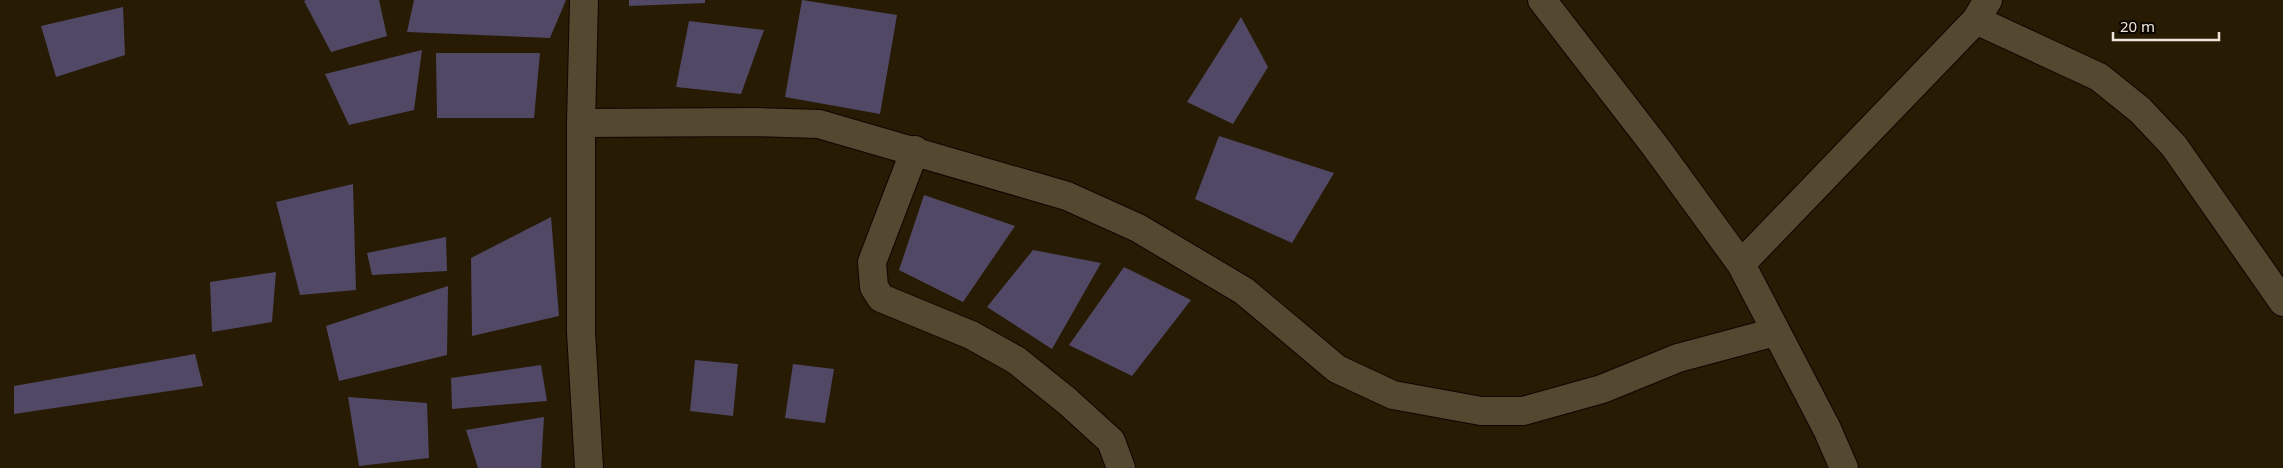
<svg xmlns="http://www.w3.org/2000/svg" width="2283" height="468" font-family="'Noto Sans',sans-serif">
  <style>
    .building { fill: #514865 }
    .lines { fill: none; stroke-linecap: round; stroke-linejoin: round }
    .minor-casing { stroke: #0f0600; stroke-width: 30 }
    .minor { stroke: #554830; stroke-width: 28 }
  </style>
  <rect width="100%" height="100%" fill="#271b04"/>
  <path class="building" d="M306,0h73l8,36 -56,16 -27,-51z
    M414,0h152l-16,38 -143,-6z
    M629,0h76v3l-76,3z
    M802,0l95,15 -17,99 -95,-17z
    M123,7l2,48 -69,22 -15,-51z
    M1241,17l27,50 -35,57 -46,-22z
    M689,21l75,9 -23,64 -65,-7z
    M422,50l-8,60 -65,15 -24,-51z
    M436,53h104l-6,65h-97z
    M1219,136l115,37 -42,70 -97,-44z
    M353,184l3,106 -56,5 -24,-93z
    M924,195l91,31 -52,76 -64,-32z
    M551,217l8,99 -87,20 -1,-78z
    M446,237l1,34 -75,4 -5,-22z
    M1033,250l68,13 -49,86 -65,-42z
    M1124,267l67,33 -59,76 -63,-31z
    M276,272l-4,50 -60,10 -2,-50z
    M448,286l-1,69 -108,26 -13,-55z
    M195,354l8,32 -189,28v-28z
    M695,360l43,4 -5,52 -43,-5z
    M793,364l41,5 -9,54 -40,-5z
    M541,365l6,36 -95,8 -1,-31z
    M348,397l79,6 2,55 -70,8z
    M544,417l-3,51h-63l-12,-38z"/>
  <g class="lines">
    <g class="minor-casing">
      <path id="minor" d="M584,0l-3,123v209l8,136
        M1542,0l113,146 86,118 86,165 17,39
        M1976,20l123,57 41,33 34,36 109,156
        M581,123l174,-1 64,2 248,72 71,32 106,63 93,78 56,26 88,16h42l79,-22 76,-31 97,-26
        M915,150l-43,112 2,25 7,11 90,37 45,25 51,41 44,40 10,27
        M1741,264l235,-244 12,-20"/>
    </g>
    <use href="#minor" class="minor"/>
  </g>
  <path d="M2113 32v8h106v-8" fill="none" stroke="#eee6d8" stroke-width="2.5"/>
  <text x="2120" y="32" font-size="15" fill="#eee6d8" stroke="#0c0701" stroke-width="4" paint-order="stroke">20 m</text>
</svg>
